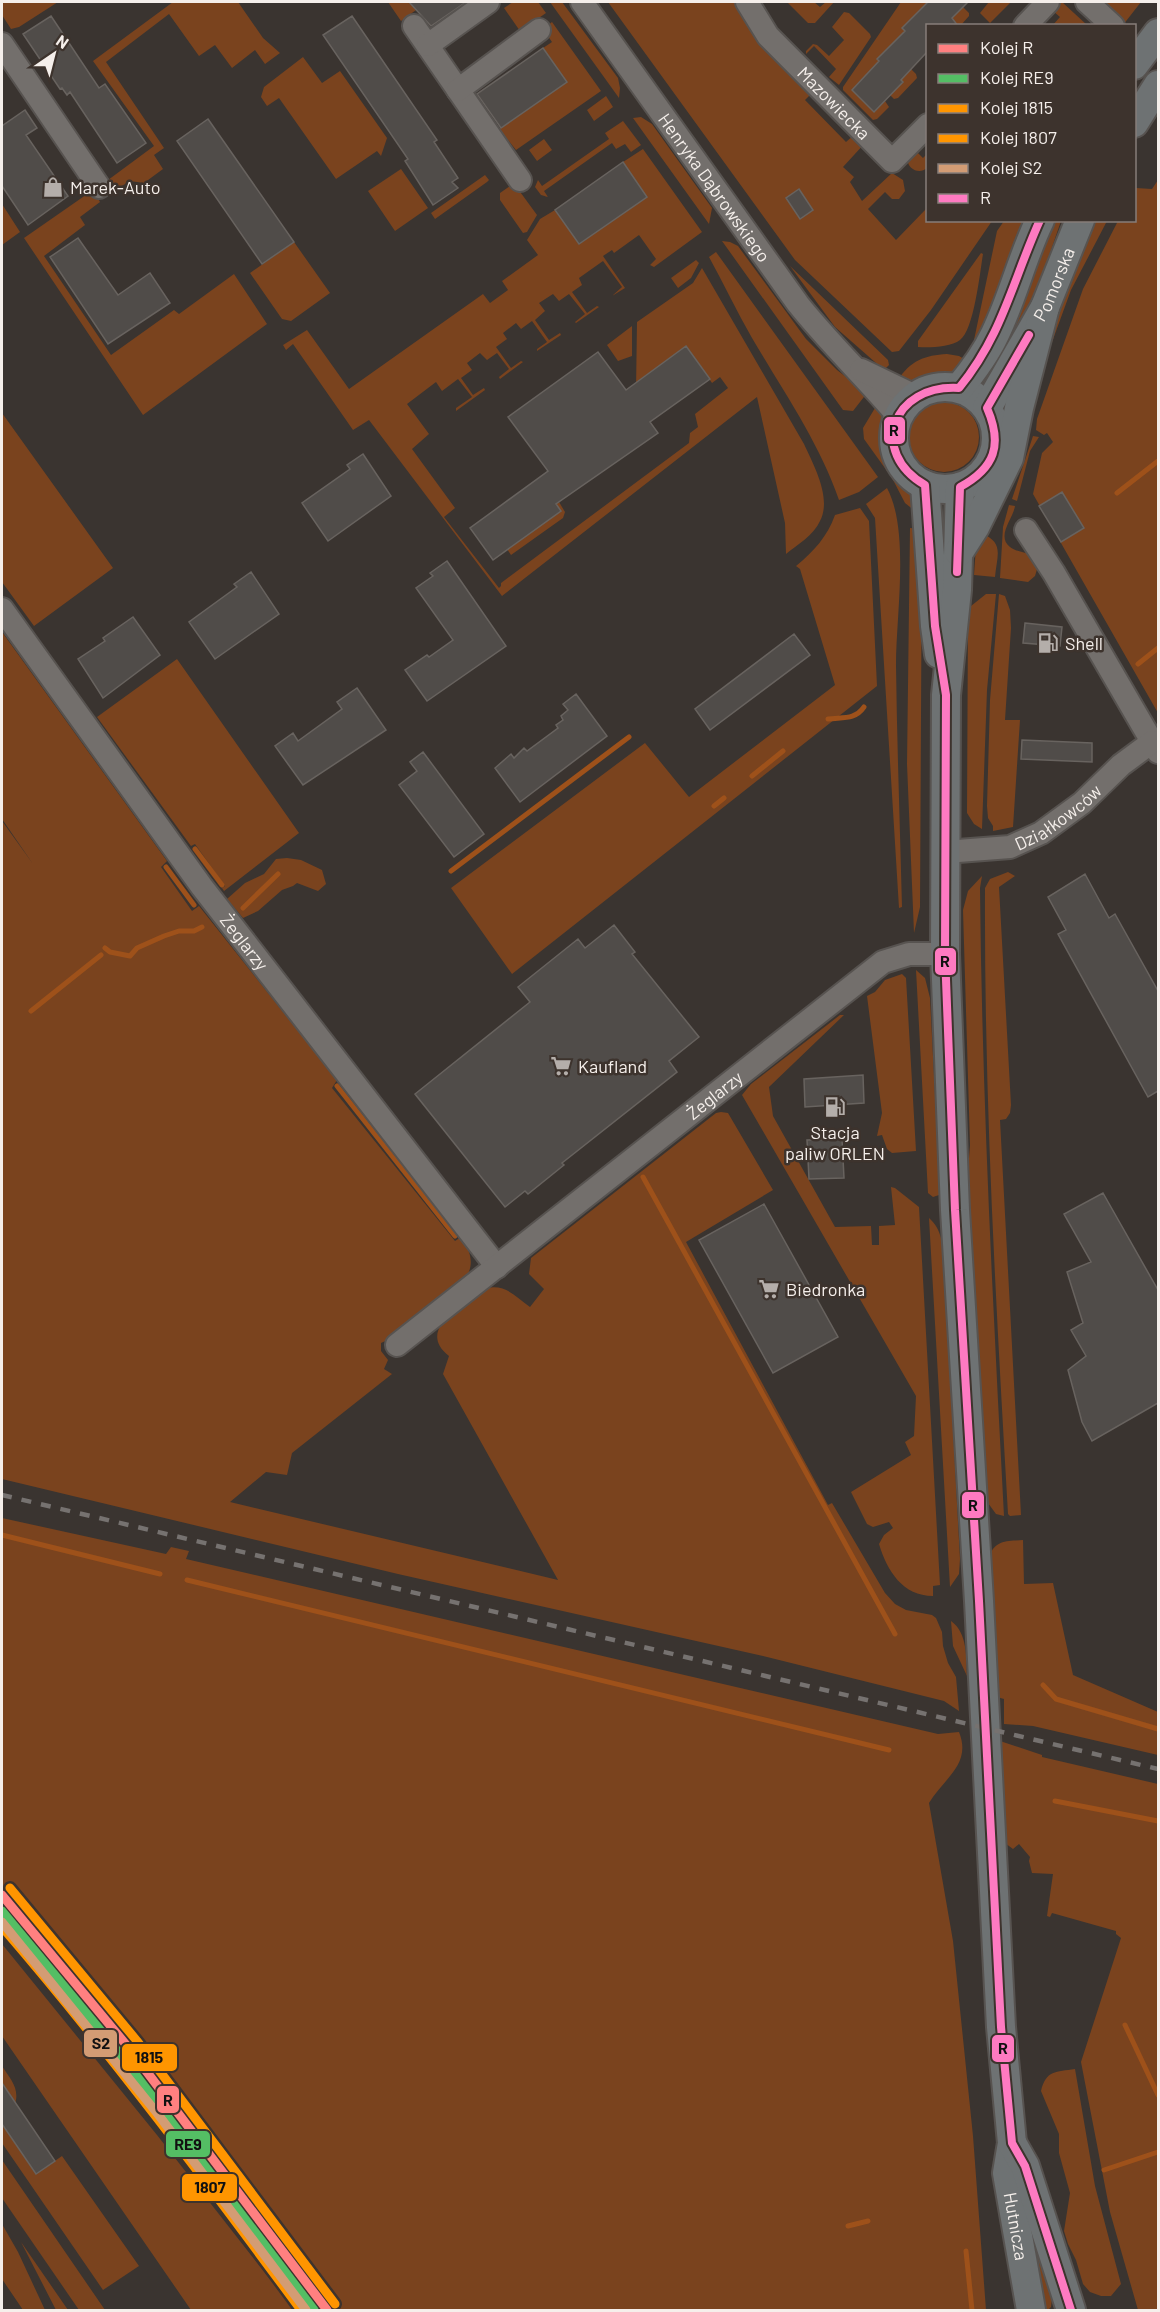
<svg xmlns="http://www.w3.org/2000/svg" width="1160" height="2312" font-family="Barlow,sans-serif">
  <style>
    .green { fill: #7a431e }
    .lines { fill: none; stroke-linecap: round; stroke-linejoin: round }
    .stream { stroke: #9e511a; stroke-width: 5 }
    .building { fill: #504c49; stroke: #68635f; stroke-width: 1.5 }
    .minor-casing { stroke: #575350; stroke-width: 26 }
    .major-casing { stroke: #575350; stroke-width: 32 }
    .minor { stroke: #736f6c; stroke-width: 22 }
    .major { stroke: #6e7273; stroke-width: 28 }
    .rail { stroke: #767270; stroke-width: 4.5; stroke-dasharray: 10 10; stroke-linecap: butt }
    .bus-1-casing { stroke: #3d332d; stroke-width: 12 }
    .bus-1 { stroke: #fe7ac1; stroke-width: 8 }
    .rail-1-casing { stroke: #3d332d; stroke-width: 14 }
    .rail-2-casing { stroke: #3d332d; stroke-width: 14 }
    .rail-3-casing { stroke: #3d332d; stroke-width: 14 }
    .rail-4-casing { stroke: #3d332d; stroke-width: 14 }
    .rail-5-casing { stroke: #3d332d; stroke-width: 14 }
    .rail-1 { stroke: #ff8080; stroke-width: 9 }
    .rail-2 { stroke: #54be64; stroke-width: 9 }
    .rail-3 { stroke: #ff9500; stroke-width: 9 }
    .rail-4 { stroke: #ff9500; stroke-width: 9 }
    .rail-5 { stroke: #d39c74; stroke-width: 9 }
    .labels { text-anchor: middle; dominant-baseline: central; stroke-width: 5; stroke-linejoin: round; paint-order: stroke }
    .street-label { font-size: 18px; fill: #f5efeb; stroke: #3d332d }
    .poi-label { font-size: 18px; fill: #f5efeb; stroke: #3d332d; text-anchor: start }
    .line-badge { stroke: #3d332d; stroke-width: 2 }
    .pale-badge-label { font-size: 16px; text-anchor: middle; font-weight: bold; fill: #111 }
  </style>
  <rect width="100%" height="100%" fill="#3a3430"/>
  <path class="green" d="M2,2h56l-39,25 -8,2 -9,-14z
    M173,2h65l25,36 17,15 -15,11 -10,-14 -23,18 -17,-23 -16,11 -30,-42 -63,48 58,86 -10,7 9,14 -19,14 -14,-2 -18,11 -8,-9 50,-37 -61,-85z
    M388,2h21l7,8 -15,11z
    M513,2h25l8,11 -26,18 -16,-23z
    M550,2h12l56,76 2,10 -1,10z
    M608,2h131l74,90 -8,8 41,42 9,-8 10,9 -22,24 11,10 -4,5 12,19 30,-28 11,7 2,11 -6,8h-7l-7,-7 -17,17 28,31 31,-32 1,12 64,1 -61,89 -32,41 -7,1 -97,-92z
    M787,2h27l6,5 6,-5h8l-19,21h-7z
    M901,2h27l-25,26 2,3 -28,28 2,2 -27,29 22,21 11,-10 4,6 -12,12 -4,1 -30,-30v-3z
    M989,2h22l-21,21 -10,-10z
    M1062,2l25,23 -35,1 8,-9 -7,-6z
    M1099,2h42l-18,23z
    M963,7l6,6v3l-8,9 -12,1 3,-8z
    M844,12l5,1 21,21 1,3 -32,48 -10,-8 7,-8 -22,-23 -8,8v-3l7,-7 4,1 12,11 15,-16 -12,-13z
    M552,22l49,69 -85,59 -17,-21 68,-47 -24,-34 9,-6 -9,-13z
    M303,57l19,26 18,-12 47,67 -6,18 -4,-5 -41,28 -57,-81 -12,8 -6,-9 3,-10z
    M911,69l5,5 1,4 -19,20 -4,1 -4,-4 13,-13 -2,-2z
    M606,96l7,11 -19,14 -7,-11z
    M641,117l11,7 60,84 -3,16 -76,-106z
    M623,121l18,24 -10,7 -6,-8 -9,5 -4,-6 -68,48 4,6 -7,-2 -6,-8 3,-7 4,6 67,-47 -4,-6z
    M544,139l8,11 -15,11 -8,-11z
    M643,149l59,83 -48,35 -4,-2 6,-6 -17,-24 -25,18 -2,-3 -9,6 22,32 -13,8 10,-9 -19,-26 -24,17 3,7 -10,7 15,21 10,-7 2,1 -23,16 -1,-1 10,-8 -16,-20 -10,7 -6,-7 -14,9 6,8 -10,9 14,20 11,-7 1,2 -24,16v-2l10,-7 -15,-21 -11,8 -5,-6 -13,10 4,6 -11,8 15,21 10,-7 2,1 -23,17 -1,-2 10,-8 -12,-16 -10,7 -7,-7 -13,10 5,7 -11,8 12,17 11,-7 1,2 -29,21v-3l16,-11 -14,-18 -16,12 -6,-9 -29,22 22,30 -17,15 43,59 -11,9 55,71 2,-2v-3l188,-140 1,-10 8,-6 -3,-13 33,-26 -8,-11 -8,6 -26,-37 -42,31 -8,13 1,-68 56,-39 9,-15 102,176c10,22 28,54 16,77 -6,14 -23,24 -34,33l-1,-31 -28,-126 -255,199 -133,-176 -16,10 -60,-86 -7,6 -3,-5 24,-15 42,59 134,-95 7,9 18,-13 -6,-9 36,-26 -11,-15 13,-21 15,-9 91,-13 -23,-35z
    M916,151l7,7 4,-4v14c-8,7 -19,1 -20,-9z
    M401,169l27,39 -33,23 -27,-40z
    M485,175l4,5 -2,2 -52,37 -4,-6z
    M1158,180v533l-125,-219 9,-41 11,-11 -6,-9 -3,2 -8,-5 1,-11 46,-130 35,-68 16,-1 2,-32 16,1z
    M510,186l8,3 19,26 -10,17 -4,1 -23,-33v-7z
    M93,190l7,12 -20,15 5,8 -41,31 67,99 63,-45 5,4 55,-40 33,50 -124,91 -119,-177z
    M2,204l18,28 -18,13z
    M1004,221h23l-26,83 -25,43 -2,-7 23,-109z
    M1051,221h10l-28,82 -30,60 -14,-9z
    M1095,221h12l-36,69 -31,85 -8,4z
    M722,241l8,1 8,4 68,93 31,31 30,23 -14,18 -10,-1z
    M294,242l36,51 -39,28 -9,-2 -32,-46z
    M716,252l162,225 -19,15 -20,8c-20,-58 -56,-109 -87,-162 -15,-26 -28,-54 -43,-81z
    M981,253l2,1c-3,18 -9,76 -23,86 -9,7 -31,8 -42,7v-6z
    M696,260l3,3 -8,15 -13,10 -7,-10z
    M790,266l98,94 1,5 -5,5 -49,-43z
    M632,326v30l-14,5 -11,-16z
    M947,354l12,2 12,7c-6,4 -13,11 -20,14 -15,7 -37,6 -53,3 12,-19 27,-25 49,-26z
    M909 437a35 35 0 1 1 70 0a35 35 0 1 1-70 0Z
    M878,403c17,35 2,51 34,82l3,26 -10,-8 -13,-25 -28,-39 -1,-11z
    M2,413l111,155 -79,58 -32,-44z
    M1033,436l6,1 -9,14 -13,50 -5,-2z
    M887,488c23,43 9,127 9,177 1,81 4,161 6,242l-3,1 -24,-390 -9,-14z
    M559,502l6,10 -2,6 -52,37 -4,-6 53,-38 -4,-7z
    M1009,505l6,1c-2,13 -19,30 -5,41 6,5 16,5 23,9l5,10 -3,10 -7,6 -28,-4 3,-51z
    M860,508l9,13 8,165 -365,288 -61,-86 194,-145 44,54 146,-112 -35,-116 -4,-3c18,-15 31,-29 39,-51z
    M910,528l12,1 -2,378 -6,26 -7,-169z
    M980,533c25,9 17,22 15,44l-21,-2 2,-29z
    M986,594h10l-9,96 -5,139 -8,-5 -7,-11 1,-198 3,-9z
    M999,594l6,2 5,14 1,18 -6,92h15l-7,107 -20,4v-5l-5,-8 -1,-12 3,-106z
    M2,632l165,229 -6,6 31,44 7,-5 138,174 -5,8 123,153 6,-4c10,14 14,28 4,42l-69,57 -15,7v8l7,9 -4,9 8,5 -100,79 -5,22 -21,-3 -36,30 328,78 -115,-206 6,-18c-35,-27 17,-53 38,-68 19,-4 29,9 43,19l14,-18 -15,-15 2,-16 185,-145 5,-1 7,1 45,77 -87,52 142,263 4,-2 53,90 10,11 11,6 26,5 4,3 6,14 1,14 5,17 8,14 3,34 -15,-10 -181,-45 -365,-82 -396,-95v-658l31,43 -31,-45z
    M177,659l122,174 -75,58 -2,-3 3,-2 -30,-42 -4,2 -94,-129z
    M287,858l14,2 21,10 4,14 -8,7 -21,-8 -4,3 -11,4 -24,21 -15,7 -16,-19 18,-16 19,-9 12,-15z
    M1008,872l7,4 -16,11 12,218 -1,8 -4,6 -6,1 21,395 -11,1 -2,-2c-12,-208 -24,-417 -23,-626l5,-9z
    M982,876l-2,12c2,209 13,418 24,628l-8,-2 -8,-11 -13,-216 -8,-103 3,-39 -7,-235 5,-19z
    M916,970l9,8 5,20 10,194 -1,3 -6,2 -5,-4z
    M902,974l4,4 10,173 -24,2 -5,-4 -5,-14 -5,1 5,-23 -15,-117 8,-4 10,-12z
    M840,1015h4l-75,72 4,29 62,111 36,-1 1,19h7v-19l16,-1 -4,-38 4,1 24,19 21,378 -7,1v10c-30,0 -46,-25 -54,-52l5,-9 9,-7 -4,-6 -16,5 -6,-3 -16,-32 60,-37 -6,-13 9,-6 2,-40 -174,-301 9,-11z
    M929,1218c13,11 14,28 15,43l16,298 -1,15 -9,13z
    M2,1518l164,36 5,-7 18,4 -3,8 752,175 21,-2c13,32 -15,46 -30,71l24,138 20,195 13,174h-652l-212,-279 -120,-146z
    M1023,1540l1,44 29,-1 20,92 85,37v43l-125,-29 -29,-2v-25l-7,-2 -7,-141c4,-16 19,-15 33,-16z
    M951,1621c17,12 15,37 16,55l-14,-30z
    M1000,1741l42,14v2l116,27v526h-20l-28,-98 -29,-150 40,-124 -5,-4v-3l-64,-18 -2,4 -3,-1 6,-42 -21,-1 -3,-12 1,-4 -11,-13 -6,5 -8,-6z
    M2,1944l155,191 137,175h-103l-189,-274z
    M2,2066c8,13 18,22 13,38l-5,-8 -8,6z
    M1075,2069l20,117 26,98 -10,12h-10l-11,-4 -7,-8 -7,-24 -8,-16 -4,-13 6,-38 -11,-40v-19l-18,-43c5,-21 15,-19 34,-22z
    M2,2124l34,50 26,-18 77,110 -36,24 -101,-147z
    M2,2160l103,150h-26l-77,-112z
    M1017,2180l35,118 -1,9 -3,3h-7z
    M2,2224l16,28 27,58h-22l-21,-31z
    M21,2242l47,68h-12z"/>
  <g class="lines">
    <path class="stream" d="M1117,493l41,-32
      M1138,664l20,-16
      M828,719c15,-2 27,1 36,-12
      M752,776l31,-25
      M714,806l10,-8
      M195,849l27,36
      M166,867l28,38
      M451,871l178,-134
      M243,908l35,-34
      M105,948l5,4 20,4 7,-8 27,-12 15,-5h15l8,-4
      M31,1011l70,-56
      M337,1086l118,150
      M643,1177l252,457
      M2,1535l158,39
      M187,1580l702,170
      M1043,1685l13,14 102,30
      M1055,1801l103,20
      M1125,2025l33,70
      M1104,2170l54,-18
      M848,2226l20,-5
      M966,2251l6,59"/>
  </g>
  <path class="building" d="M409,2h57l-35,24z
    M928,2h40l-16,16 6,8h-31v26l-26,28 2,2 -29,30 -22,-22 27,-29 -2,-2 28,-28 -3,-3z
    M51,16l48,72 6,-4 41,59 -29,20 -47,-71 -3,3 -5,-7 -2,1 -37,-55z
    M352,16l85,124 -3,2 24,36 -6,4 6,6 -25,17 -28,-44 3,-2 -85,-124z
    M543,48l24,34 -66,46 -24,-34z
    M25,110l12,18 -11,7 42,61 -40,29 -26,-39v-60z
    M208,119l86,123 -32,22 -85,-123z
    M623,162l24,35 -68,47 -24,-34z
    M799,189l14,21 -13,9 -14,-21z
    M78,238l40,57 32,-22 20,30 -62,41 -58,-87z
    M686,346l24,33 -60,43 8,11 -102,71 5,7 -68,49 -23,-32 78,-57 -40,-54 90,-65 28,38z
    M363,454l28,42 -63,45 -26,-38 48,-34 -3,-4z
    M1062,492l22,36 -23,14 -22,-36z
    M447,561l59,85 -79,55 -22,-31 22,-15 2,2 24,-17 -37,-52 17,-12 -3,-3z
    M251,572l28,42 -64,45 -26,-37 48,-35 -3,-3z
    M133,617l27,38 -57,43 -25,-39 27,-18 -2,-3z
    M1025,623l37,4 -2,19 -37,-3z
    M794,634l16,21 -100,75 -15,-21z
    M357,688l29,42 -83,55 -28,-39 18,-13 5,8 44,-32 -5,-7z
    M576,694l31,42 -87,66 -25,-34 16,-14 3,4 10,-10 3,3 31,-23 -2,-3 7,-5 -2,-4 7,-6 -5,-6z
    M1022,740l70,3v19l-71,-3z
    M423,752l61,82 -30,23 -55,-72 18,-14 -7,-9z
    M1085,874l24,44 6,-4 43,77v100l-10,6 -90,-163 8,-4 -18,-33z
    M614,925l21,27 -3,2 67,83 -30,24 8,11 -115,91 2,2 -36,29 -3,-3 -20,16 -90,-113 115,-92 -12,-15 60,-48 7,9z
    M863,1075l1,28 -59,4 -1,-28z
    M842,1139l2,39 -35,1 -2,-39z
    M1103,1193l55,97v113l-66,38 -10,-19 -14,-52 18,-14 -15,-26 12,-7 -16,-51 24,-10 -27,-48z
    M764,1204l74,133 -65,36 -74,-133z
    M2,2083l53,78 -19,13 -34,-50z"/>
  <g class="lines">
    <g class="minor-casing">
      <g id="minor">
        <path id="s1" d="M582,2l216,302c31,39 68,74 100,112"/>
        <path id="s2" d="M747,2l21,34 124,125 36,-36"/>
        <path d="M1087,2l26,24"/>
        <path d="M414,26l106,154"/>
        <path d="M1025,26l23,-24"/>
        <path d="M2,44l97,143"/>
        <path d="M428,45l60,-43"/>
        <path d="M458,90l81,-60"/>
        <path d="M861,370l54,26"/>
        <path d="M1026,530l28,43 104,179"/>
        <path id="s3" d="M2,609l200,278 295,380"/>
        <path id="s4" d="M945,852l65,-5 31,-14 41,-30 39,-38 31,-23"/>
        <path id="s5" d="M397,1345l486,-383 26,-8h36"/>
      </g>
    </g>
    <g class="major-casing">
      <g id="major">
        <path d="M1134,65l24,-32"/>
        <path d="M1134,123l24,-38"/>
        <circle cx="945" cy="438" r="51"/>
        <path d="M959,388c14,-17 27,-35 36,-54 18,-37 27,-77 45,-114"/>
        <path id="s6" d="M987,408l58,-101 35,-87"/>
        <path d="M925,485l10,141 4,28"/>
        <path id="s7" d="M960,487l-3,103 -11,105 -1,259 10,256 24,391 22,426 11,116 -5,30 24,137"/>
        <path d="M959,552l16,-25 34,-69 10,-50 26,-101"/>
        <path d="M1012,2143l13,23 46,144"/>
      </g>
    </g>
    <use href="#minor" class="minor"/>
    <use href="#major" class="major"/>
    <path class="rail" d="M2,1495l1156,274"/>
    <g class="bus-1-casing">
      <path id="bus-1" d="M1040,220c-28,62 -37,114 -81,168 -67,-4 -91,64 -34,97l10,141 11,69 -1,259 10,256 24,391 22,426 11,116 13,23 46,144
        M957,572l3,-85c35,-19 43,-42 27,-79l42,-73"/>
    </g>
    <use href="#bus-1" class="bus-1"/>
    <g class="rail-1-casing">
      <path id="rail-1" d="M2,1895l126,152 199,263"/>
    </g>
    <g class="rail-2-casing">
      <path id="rail-2" d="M2,1911l118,143 194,256"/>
    </g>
    <g class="rail-3-casing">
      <path id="rail-3" d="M10,1888l127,153 198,263"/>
    </g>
    <g class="rail-4-casing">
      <path id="rail-4" d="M2,1927c106,123 203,253 299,383"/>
    </g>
    <g class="rail-5-casing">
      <path id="rail-5" d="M2,1922l155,191 149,197"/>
    </g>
    <use href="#rail-1" class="rail-1"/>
    <use href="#rail-2" class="rail-2"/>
    <use href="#rail-3" class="rail-3"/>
    <use href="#rail-4" class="rail-4"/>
    <use href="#rail-5" class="rail-5"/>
  </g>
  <defs>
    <g id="shop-bare" transform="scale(1.62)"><path d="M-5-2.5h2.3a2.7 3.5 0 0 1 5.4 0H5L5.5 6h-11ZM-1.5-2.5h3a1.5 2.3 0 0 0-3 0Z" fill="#b4aeaa" stroke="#3d332d" stroke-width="2.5" paint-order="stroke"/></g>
    <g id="fuel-bare" transform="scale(1.62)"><path d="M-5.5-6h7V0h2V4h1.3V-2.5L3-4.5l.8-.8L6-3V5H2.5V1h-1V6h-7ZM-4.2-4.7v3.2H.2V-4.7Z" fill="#b4aeaa" stroke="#3d332d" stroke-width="2.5" paint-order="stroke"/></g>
    <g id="supermarket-bare" transform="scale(1.62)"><path d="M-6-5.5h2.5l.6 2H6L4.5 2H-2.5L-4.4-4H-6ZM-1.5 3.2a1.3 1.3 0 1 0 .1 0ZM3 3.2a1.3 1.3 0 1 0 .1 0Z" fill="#b4aeaa" stroke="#3d332d" stroke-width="2.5" paint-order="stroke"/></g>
  </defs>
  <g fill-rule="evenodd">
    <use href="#shop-bare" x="53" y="187"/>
    <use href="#fuel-bare" x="1048" y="643"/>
    <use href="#supermarket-bare" x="561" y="1066"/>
    <use href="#fuel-bare" x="835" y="1107"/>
    <use href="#supermarket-bare" x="769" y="1289"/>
  </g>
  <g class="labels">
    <g class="street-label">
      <text stroke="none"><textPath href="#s2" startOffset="134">Mazowiecka</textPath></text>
      <text stroke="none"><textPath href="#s1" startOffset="228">Henryka Dąbrowskiego</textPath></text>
      <text stroke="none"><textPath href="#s6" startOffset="141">Pomorska</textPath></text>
      <text stroke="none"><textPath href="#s4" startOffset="122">Działkowców</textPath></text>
      <text stroke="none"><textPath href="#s3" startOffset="412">Żeglarzy</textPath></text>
      <text stroke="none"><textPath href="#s5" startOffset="404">Żeglarzy</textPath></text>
      <text stroke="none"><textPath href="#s7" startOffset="1743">Hutnicza</textPath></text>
    </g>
    <g class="poi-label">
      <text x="70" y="187">Marek-Auto</text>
      <text x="1065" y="643">Shell</text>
      <text x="578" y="1066">Kaufland</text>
      <text x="835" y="1132" text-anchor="middle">Stacja<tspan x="835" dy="21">paliw ORLEN</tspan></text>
      <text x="786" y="1289">Biedronka</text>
    </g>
  </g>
  <g class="line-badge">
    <rect x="883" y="416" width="23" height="29" rx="6" fill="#fe7ac1"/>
    <rect x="934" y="947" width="23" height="29" rx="6" fill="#fe7ac1"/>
    <rect x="961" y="1491" width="24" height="28" rx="6" fill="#fe7ac1"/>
    <rect x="83" y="2029" width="35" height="29" rx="6" fill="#d39c74"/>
    <rect x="991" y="2034" width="24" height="29" rx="6" fill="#fe7ac1"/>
    <rect x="121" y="2043" width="57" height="29" rx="6" fill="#ff9500"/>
    <rect x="156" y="2085" width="24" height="29" rx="6" fill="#ff8080"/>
    <rect x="165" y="2130" width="46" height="28" rx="6" fill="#54be64"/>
    <rect x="181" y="2173" width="57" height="29" rx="6" fill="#ff9500"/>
  </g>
  <g class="pale-badge-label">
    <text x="894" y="436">R</text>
    <text x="945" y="967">R</text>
    <text x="973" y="1511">R</text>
    <text x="101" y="2049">S2</text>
    <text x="1003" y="2054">R</text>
    <text x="149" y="2063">1815</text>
    <text x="168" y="2106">R</text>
    <text x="188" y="2150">RE9</text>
    <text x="210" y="2193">1807</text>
  </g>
  <rect width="1160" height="2312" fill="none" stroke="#f5efeb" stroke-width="6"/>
  <rect x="926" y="24" width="210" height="198" fill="#3d332d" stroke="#877e79" stroke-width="1.5"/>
  <rect x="938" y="44" width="30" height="9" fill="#ff8080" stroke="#877e79" stroke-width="1.5"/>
  <text x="980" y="54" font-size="18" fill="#f5efeb">Kolej R</text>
  <rect x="938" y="74" width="30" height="9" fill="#54be64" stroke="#877e79" stroke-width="1.5"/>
  <text x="980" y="84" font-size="18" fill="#f5efeb">Kolej RE9</text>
  <rect x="938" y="104" width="30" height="9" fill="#ff9500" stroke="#877e79" stroke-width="1.5"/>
  <text x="980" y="114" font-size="18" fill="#f5efeb">Kolej 1815</text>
  <rect x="938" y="134" width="30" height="9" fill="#ff9500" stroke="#877e79" stroke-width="1.5"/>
  <text x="980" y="144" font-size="18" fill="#f5efeb">Kolej 1807</text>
  <rect x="938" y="164" width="30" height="9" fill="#d39c74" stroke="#877e79" stroke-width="1.5"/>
  <text x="980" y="174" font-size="18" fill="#f5efeb">Kolej S2</text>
  <rect x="938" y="194" width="30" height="9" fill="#fe7ac1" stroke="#877e79" stroke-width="1.5"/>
  <text x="980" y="204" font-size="18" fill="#f5efeb">R</text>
  <g transform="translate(54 54) rotate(35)" stroke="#3d332d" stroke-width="4.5" paint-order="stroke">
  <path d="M0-4.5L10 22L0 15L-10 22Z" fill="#f5efeb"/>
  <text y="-9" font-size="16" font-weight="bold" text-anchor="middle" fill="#f5efeb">N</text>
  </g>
</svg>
